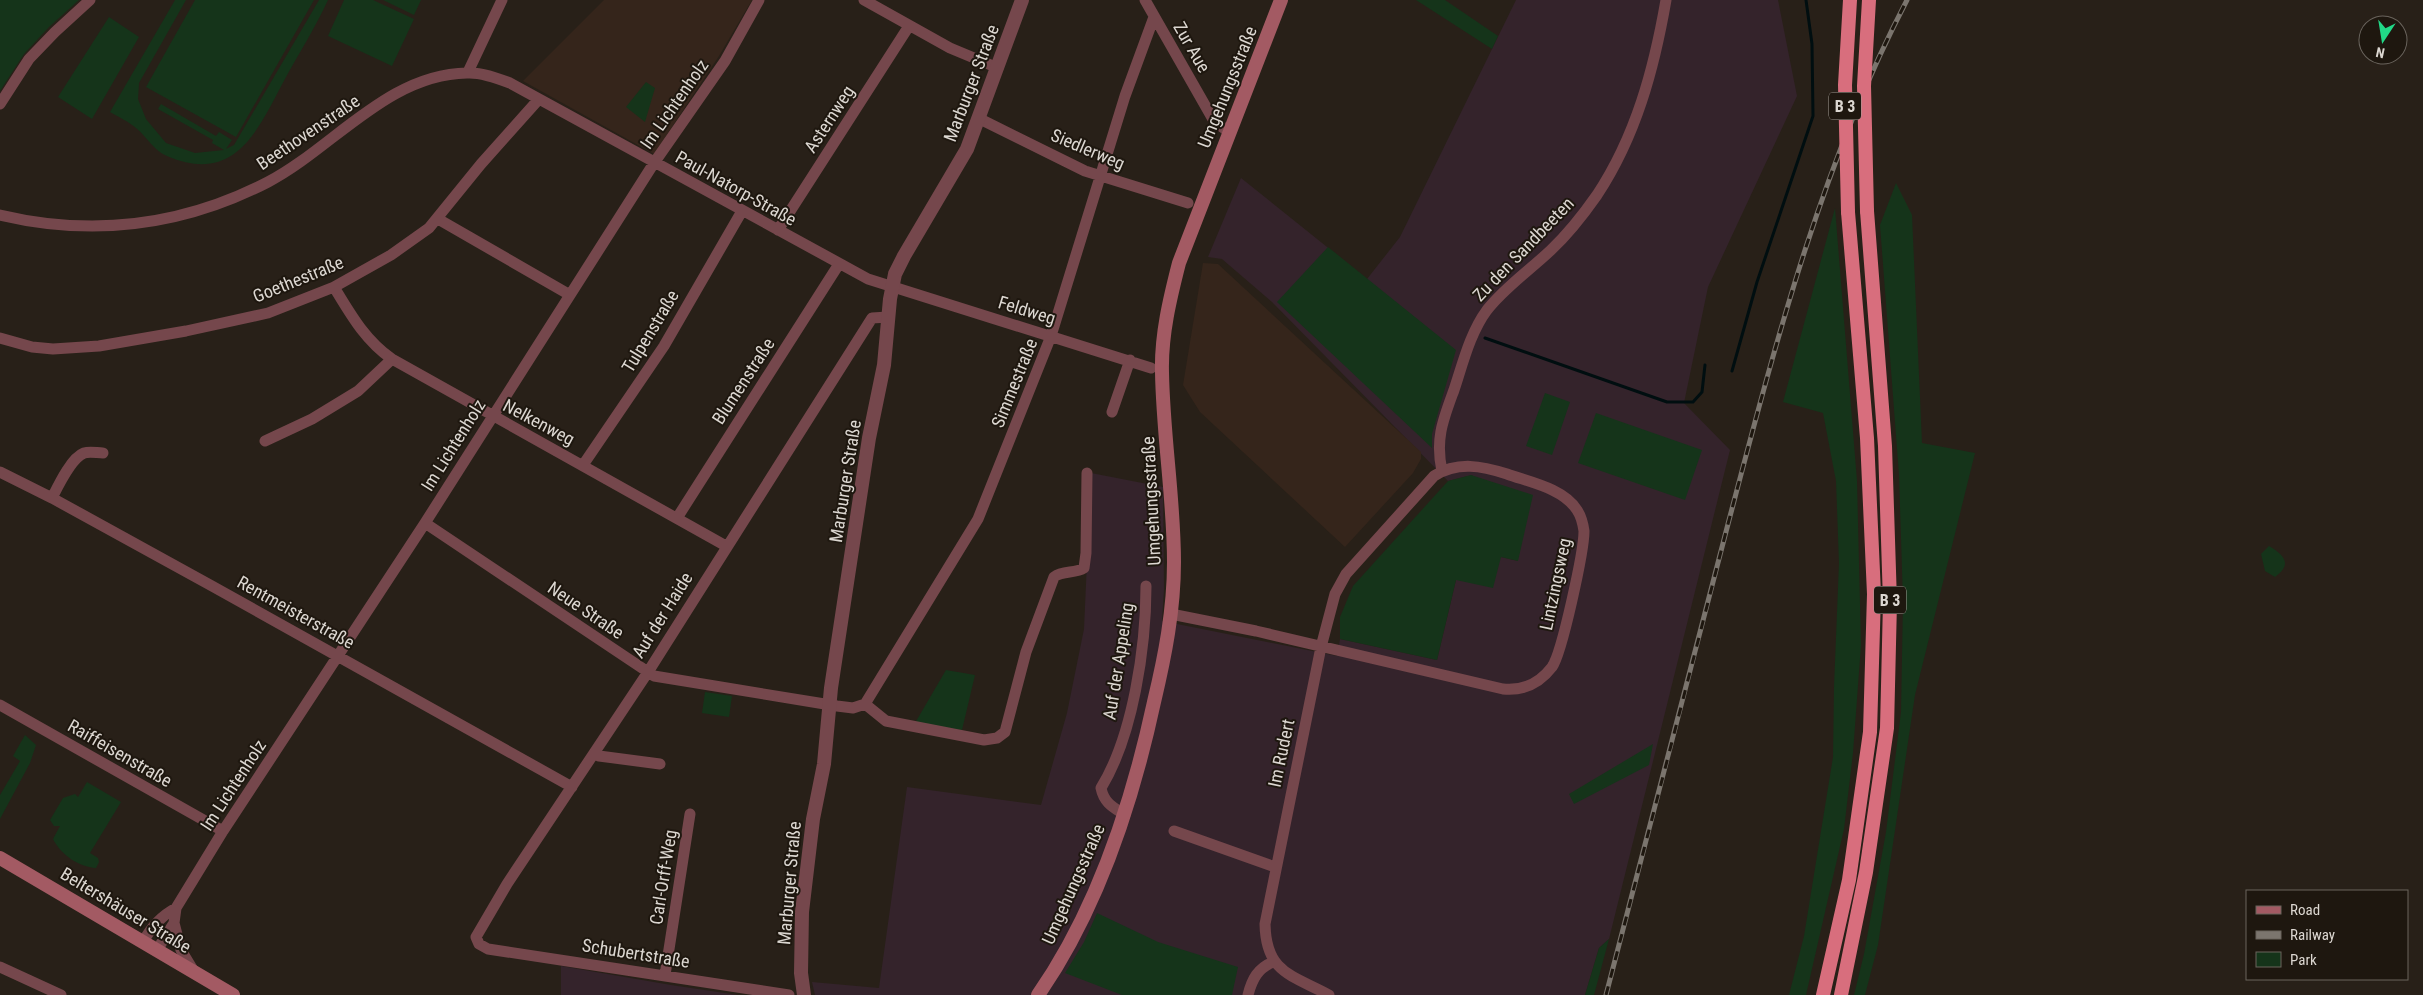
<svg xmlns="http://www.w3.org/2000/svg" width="2423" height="995" font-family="'Roboto Condensed',sans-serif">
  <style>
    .commercial { fill: #34232b }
    .education { fill: #35251b }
    .green { fill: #15341a }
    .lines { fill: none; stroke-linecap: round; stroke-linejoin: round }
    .stream { stroke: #000e10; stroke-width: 3 }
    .minor { stroke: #75474c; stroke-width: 11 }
    .tertiary { stroke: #75474c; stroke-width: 14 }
    .secondary { stroke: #a35a63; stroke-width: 14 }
    .trunk { stroke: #d86e7d; stroke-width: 14 }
    .rail-casing { stroke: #7b756e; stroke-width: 5 }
    .rail { stroke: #1e170f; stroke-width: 3; stroke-dasharray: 9; stroke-linecap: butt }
    .trunk-bridge { stroke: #d86e7d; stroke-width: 14 }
    .labels { text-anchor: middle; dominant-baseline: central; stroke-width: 4; stroke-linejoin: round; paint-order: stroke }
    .shield { fill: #1e170f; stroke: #a39d97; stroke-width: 1 }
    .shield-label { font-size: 16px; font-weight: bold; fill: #dcd7d1 }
    .street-label { font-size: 18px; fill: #dcd7d1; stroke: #1e170f }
  </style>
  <rect width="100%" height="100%" fill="#282018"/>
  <path class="commercial" d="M1516,0h262l19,96 -89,191 -24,116 46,47 -121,489 -10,9 -14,47h-770l-3,-13 67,6 28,-201 134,18 26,-92 17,-84 7,-156 72,14 1,102 -2,32 175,35 3,-17 97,21 19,-80 45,-23 17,4 -46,-86 -24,6 -176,-179 -50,-43 -14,-2 33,-79 126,101 33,-42z
    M561,966l110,19 67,10h-177z"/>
  <path class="education" d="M604,0h148l-33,56 -65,98 -131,-73z
    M1203,263l15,1 203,188v7l-8,14 -68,74 -145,-135 -17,-27z"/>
  <path class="green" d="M0,0h79l-30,27 -25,27 -24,37z
    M175,0h11l-47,83 -1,16 8,20 20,24 29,10 29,-3 -12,-7 1,-3 -55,-31 3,-5 55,32 3,-4 13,8 -6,9 8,-4 85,-145h9c-12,26 -28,52 -42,77 -27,50 -49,109 -119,79 -13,-5 -20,-19 -31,-28 -7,-6 -17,-11 -26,-16z
    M195,0h119l-78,137 -90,-50z
    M344,0h29l41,19 -22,47 -64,-30z
    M383,0h38l-7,15z
    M1416,0h29l53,36 -6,13z
    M109,17l30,20 -47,82 -34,-22z
    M646,82l9,6 -10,34 -19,-15z
    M1896,183l16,32 10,228 53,10 -60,242 -37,250 -13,50h-11l10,-41 22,-122 15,-120 2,-111 -4,-126 -19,-250z
    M1835,208l22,273 4,164 -8,108 -9,76 -38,166h-17l15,-59 29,-179 1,-70 5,-124 -3,-82 -13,-68 -40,-11z
    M1328,247l128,103 -24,84v14l-155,-146z
    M1545,393l25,9 -18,53 -26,-9z
    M1596,413l106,37 -17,50 -107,-37z
    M1471,475l62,20 -15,66 -17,-4 -8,31 -37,-8 -19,80 -97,-21v-22l13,-31 95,-105z
    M2269,546c15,9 24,18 6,31l-10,-6 -4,-17z
    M946,670l29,5 -13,55 -47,-7z
    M705,692l27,4 -3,21 -27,-4z
    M25,735l11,10 -6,18 -30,56v-24l20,-34 -7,-5z
    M1653,744l-4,21 -75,39 -5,-10z
    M87,782l34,20 -31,51 8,5 1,4 -3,6c-17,-1 -35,-13 -43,-29l7,-13h-6l-4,-6 13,-22 12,-4 3,3z
    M1097,913l61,29 80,25 -6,28h-110l-57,-22 19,-31z
    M1609,939l-15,56h-9l14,-47z"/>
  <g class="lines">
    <path class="stream" d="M1485,338l182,64h26l9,-10 3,-27
      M1732,371l25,-89 56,-166 -1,-72 -6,-44"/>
    <path class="minor" d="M864,0l86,48 48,20
      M1145,0l69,121 15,11
      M468,72l34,-72
      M0,104l29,-45 26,-27 35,-32
      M978,118l107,53 103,32
      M0,215c93,22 183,11 268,-33 65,-34 120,-108 199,-109 14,-1 30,5 43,10l358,196 283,89
      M438,219l132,76
      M778,230l131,-204
      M334,287c17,28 31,53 58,72l334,187
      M0,338l32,9 21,2 46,-3 87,-15 82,-18 66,-26 57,-32 38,-27 52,-64 58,-65
      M1112,412l18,-52
      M265,441l47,-22 46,-28 34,-32
      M583,465l81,-119 78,-135
      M1442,471c-7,-32 1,-51 12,-81 9,-27 16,-57 33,-80 18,-23 43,-40 64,-60 17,-16 32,-35 46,-55 39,-59 57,-126 69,-195
      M0,472l52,26 160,88 360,201
      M52,498c6,-12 19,-40 32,-45 6,-2 13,0 19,0
      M677,518l162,-254
      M425,523l229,153 183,30 16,2 12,-4 113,-185 73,-183 74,-240 29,-79
      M1171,614l85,17 247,58c20,2 36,-5 49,-22 10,-14 32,-116 32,-136 -1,-7 -3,-15 -7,-21 -14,-22 -48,-28 -70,-36 -25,-8 -49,-13 -73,2l-88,98 -11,20 -14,53 -56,277c1,49 27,51 64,71
      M865,704l21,17 98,19 13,-2 8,-6 21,-80 28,-75c9,-7 21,-3 30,-9l2,-15 1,-80
      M0,705l223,126
      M595,753l4,3 61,8
      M1125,815c-12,-8 -21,-12 -24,-27 32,-52 45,-141 45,-202
      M1174,831l101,36
      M143,942c8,-15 18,-26 33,-34
      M157,950l17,-27
      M0,967l61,28
      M195,973l-14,-23 -7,-27 2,-15 47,-77 202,-308 229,-360 71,-102 34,-61
      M665,975l25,-161
      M789,995l-301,-46 -9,-5 -3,-7 31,-53 141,-212 224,-354 16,-1
      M1248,995c4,-16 10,-27 25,-33"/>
    <path class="tertiary" d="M804,995l-3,-22 1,-61 11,-93 11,-55 7,-76 38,-250 15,-73 6,-66 5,-25 9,-18 63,-107 55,-149"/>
    <path class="secondary" d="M0,858l233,137
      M1038,995c60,-86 94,-191 116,-293 11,-46 20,-92 20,-140 0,-63 -11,-126 -12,-190 -1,-37 8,-74 17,-109l102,-263"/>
    <path class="trunk" d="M1823,995l26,-115 21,-148 4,-138 -7,-156 -19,-226
      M1841,995l25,-123 21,-144 3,-126 -5,-156 -18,-235"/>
    <g class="rail-casing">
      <path id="rail" d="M1606,995c41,-157 82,-314 122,-471 47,-179 93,-359 179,-524"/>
    </g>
    <use href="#rail" class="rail"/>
    <path class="trunk-bridge" d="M1867,211l-3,-125 5,-86
      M1848,212l-3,-127 5,-85"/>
  </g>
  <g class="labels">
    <g class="shield">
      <rect x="1829" y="92.5" width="32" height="27" rx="4"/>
      <rect x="1874" y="586.5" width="32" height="27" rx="4"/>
    </g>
    <g class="shield-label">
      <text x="1845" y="106">B 3</text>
      <text x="1890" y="600">B 3</text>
    </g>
    <g class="street-label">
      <text transform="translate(1192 47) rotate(60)">Zur Aue</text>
      <text transform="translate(971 83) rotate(-69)">Marburger Straße</text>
      <text transform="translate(1227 87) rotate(-68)">Umgehungsstraße</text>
      <text transform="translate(674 104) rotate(-55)">Im Lichtenholz</text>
      <text transform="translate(829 119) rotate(-57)">Asternweg</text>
      <text transform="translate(308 132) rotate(-34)">Beethovenstraße</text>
      <text transform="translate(1088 149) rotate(23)">Siedlerweg</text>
      <text transform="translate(736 188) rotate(29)">Paul-Natorp-Straße</text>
      <text transform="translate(1523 249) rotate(-46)">Zu den Sandbeeten</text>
      <text transform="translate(298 279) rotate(-22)">Goethestraße</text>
      <text transform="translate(1027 310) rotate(17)">Feldweg</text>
      <text transform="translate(650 331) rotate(-59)">Tulpenstraße</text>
      <text transform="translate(743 381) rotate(-57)">Blumenstraße</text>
      <text transform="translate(1014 383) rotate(-68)">Simmestraße</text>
      <text transform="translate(539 422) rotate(28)">Nelkenweg</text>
      <text transform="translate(453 445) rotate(-58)">Im Lichtenholz</text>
      <text transform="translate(845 481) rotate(-81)">Marburger Straße</text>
      <text transform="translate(1151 501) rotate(-93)">Umgehungsstraße</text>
      <text transform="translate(1555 584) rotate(-78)">Lintzingsweg</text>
      <text transform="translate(586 610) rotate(34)">Neue Straße</text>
      <text transform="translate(296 612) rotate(29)">Rentmeisterstraße</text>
      <text transform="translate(662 615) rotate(-58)">Auf der Haide</text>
      <text transform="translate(1118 661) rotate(-81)">Auf der Appeling</text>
      <text transform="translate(120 753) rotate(30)">Raiffeisenstraße</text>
      <text transform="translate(1281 753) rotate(-78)">Im Rudert</text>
      <text transform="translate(233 785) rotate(-57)">Im Lichtenholz</text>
      <text transform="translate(663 877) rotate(-81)">Carl-Orff-Weg</text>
      <text transform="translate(789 883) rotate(-85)">Marburger Straße</text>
      <text transform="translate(1073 884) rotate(-66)">Umgehungsstraße</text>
      <text transform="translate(126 910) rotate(31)">Beltershäuser Straße</text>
      <text transform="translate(636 953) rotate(9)">Schubertstraße</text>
    </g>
  </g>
  <rect x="2246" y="890" width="162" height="90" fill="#1e170f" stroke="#6a645d"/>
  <rect x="2256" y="906" width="25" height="8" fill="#a35a63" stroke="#6a645d"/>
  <text x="2290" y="915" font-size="15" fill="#dcd7d1">Road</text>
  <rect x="2256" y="931" width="25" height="8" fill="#7b756e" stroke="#6a645d"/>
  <text x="2290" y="940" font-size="15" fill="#dcd7d1">Railway</text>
  <rect x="2256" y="952" width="25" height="15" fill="#15341a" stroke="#6a645d"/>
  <text x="2290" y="965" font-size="15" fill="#dcd7d1">Park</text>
  <g transform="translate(2383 40) rotate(192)"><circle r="24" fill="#1e170f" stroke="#6a645d"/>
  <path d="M0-4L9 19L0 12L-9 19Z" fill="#21d887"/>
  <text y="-8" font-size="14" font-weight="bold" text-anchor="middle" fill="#dcd7d1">N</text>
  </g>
</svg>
